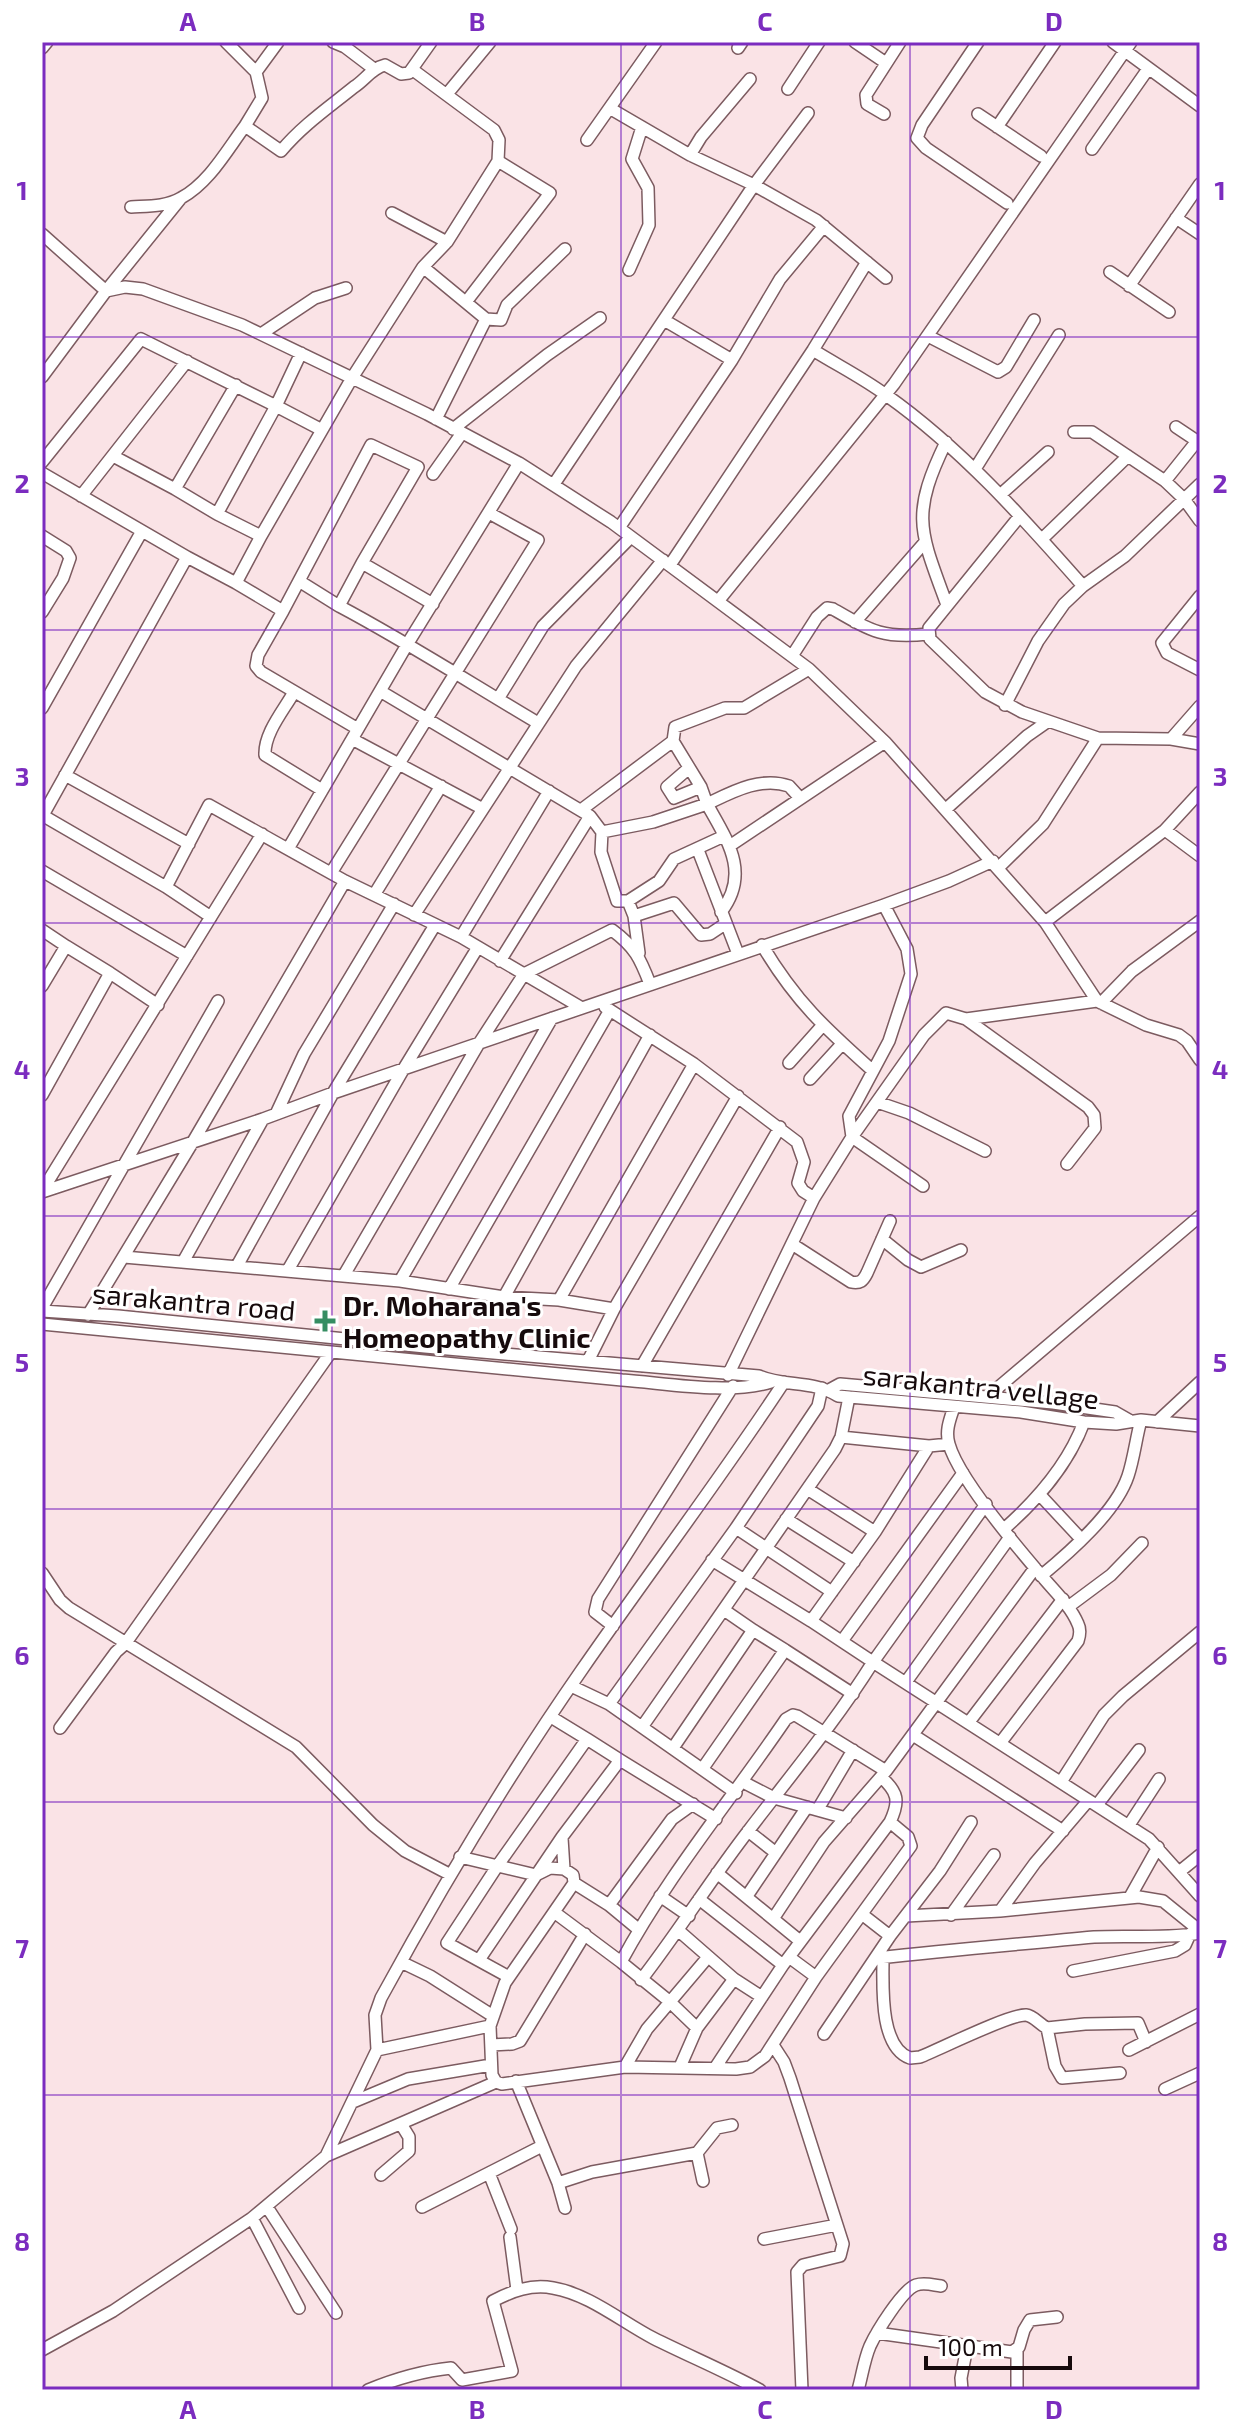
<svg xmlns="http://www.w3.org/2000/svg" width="1242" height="2432" font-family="'Exo 2',sans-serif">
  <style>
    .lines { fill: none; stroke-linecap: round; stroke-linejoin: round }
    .minor-casing { stroke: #7c5b60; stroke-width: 14 }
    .minor { stroke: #fff; stroke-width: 11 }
    .grid { fill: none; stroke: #7b2cbf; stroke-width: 2; stroke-opacity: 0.55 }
    .poi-dot { fill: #358d62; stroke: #fff; stroke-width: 3 }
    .labels { text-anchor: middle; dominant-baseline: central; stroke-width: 6; stroke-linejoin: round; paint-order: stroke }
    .street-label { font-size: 28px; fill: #160a0c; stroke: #fff }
    .poi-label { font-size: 28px; font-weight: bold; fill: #160a0c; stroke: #fff; text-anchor: start }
    .neatline { fill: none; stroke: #7b2cbf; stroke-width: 3 }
    .grid-label { font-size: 26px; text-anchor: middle; font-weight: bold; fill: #7b2cbf }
  </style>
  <rect width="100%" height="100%" fill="#fae3e6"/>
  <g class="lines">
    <g class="minor-casing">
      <path id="minor" d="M226,42l30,30 6,26 -17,28
        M333,42l12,5 29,22
        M855,42l31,21
        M978,42l-56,83 -5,13 9,10 81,55
        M1113,42l87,64
        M42,48l5,-6
        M738,48l4,-6
        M413,70l81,60 5,10 -1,21 -51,81 -24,25
        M256,72l22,-30
        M788,89l31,-47
        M447,94l43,-52
        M611,109l79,46 64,30 54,-72
        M884,114l-17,-10 -1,-9 34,-53
        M978,114l63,42
        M997,127l58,-85
        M587,140l69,-98
        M1092,149l56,-80
        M690,155l11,-18 49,-58
        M131,207c16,-1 35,0 50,-9 28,-15 46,-48 64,-72l36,25c22,-26 47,-43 73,-64 11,-7 18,-19 31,-22l16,9 8,-1 22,-31
        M392,213l55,29
        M1176,218l24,16
        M42,234l64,57 -64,86
        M629,270l20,-45 -1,-37 -16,-29 10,-32
        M1110,272l59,40
        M1129,286l71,-102
        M106,291l19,-4 18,2 99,36 185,89 92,49 92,59 198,147 76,73 160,180 52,79 49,24 33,10 8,6 13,19
        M106,291l75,-93
        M466,302l84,-109 -52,-32
        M664,320l68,40
        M261,334l54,-36 31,-10
        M928,336l70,36 8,-5 28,-47
        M813,350c24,15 50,28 73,45 75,53 137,123 197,191
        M436,419l50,-100 15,1 6,-15 58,-56
        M1176,427l24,16
        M453,429l94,-74 53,-37
        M1074,432h18l73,49 19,18 16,22
        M946,442c-36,74 -26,89 1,163
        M113,456l62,33 61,-104
        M42,462l99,-123 135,67 25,-53
        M975,469l84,-134
        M42,473l145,84 -144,258
        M433,474l29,-41
        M1165,481l32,-40
        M554,484l200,-299 62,35 70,58
        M175,489l42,25 59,-108 46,24
        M1000,495l48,-43
        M81,496l106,-135
        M217,514l44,22 91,-158 71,-111 63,52
        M1019,517l-90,111 1,11 55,53 37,20 76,26 73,1 29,5
        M619,528l113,-168 48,-81 44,-53
        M42,536l24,15 4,7 -7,20 -21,34
        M261,536l-25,47 47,28 88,-166 47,22 -56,96 71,41
        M1042,539l86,-83
        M187,557l49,26
        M362,563l-23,43c68,36 133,78 199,117
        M670,565l143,-215 54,-88
        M299,581l40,25
        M1200,596l-38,47 5,10 33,17
        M719,600l175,-216 237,-342
        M283,611l-25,44 -2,11 5,6 97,57
        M855,622l70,-80
        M792,656l25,-39 10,-9 6,1c38,22 50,30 95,25
        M380,691l210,125 -90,145
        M294,692c-10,18 -30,41 -29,63l57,35
        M498,699l45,-73 88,-89
        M1005,705l33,-64 26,-37 19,-18 42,-30 75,-72
        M42,708l100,-177
        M352,739l131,70
        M1171,739l29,-33
        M673,741l2,-14 50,-19h19l65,-39
        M689,768l-22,19 7,11 27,-11
        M65,775l124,69
        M946,809l81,-73 20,-14
        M581,810l92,-69 28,46 6,17c25,-12 54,-28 82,-18l11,12
        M42,815l124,72 43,-82 136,76 116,56 121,71
        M590,816l12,16 51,-10 54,-18c20,36 44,69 14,108
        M1165,830l35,26
        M602,832l-1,20 16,49h11l6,15 5,37
        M731,845l154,-103
        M288,849l120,-206 111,-180
        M698,850l40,104
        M999,867l44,-43 55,-86
        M42,871l145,85
        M331,873l207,-333 -49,-27
        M166,887l45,30
        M374,895l67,-109
        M628,901l31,-20 15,-22 50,-23
        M884,905l23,44 4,25 -22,67 -40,75 3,21 71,49
        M414,915l162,-249 87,-106
        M634,916l40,-13 27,32 9,-1 15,-10
        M1045,922l120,-92 35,-38
        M42,930l24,16 -24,40
        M461,937l88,-146
        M762,945c34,57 63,83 111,126
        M66,946l44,27
        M1101,1003l31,-32 68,-50
        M605,1007l89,57 103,78 7,20 -6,21 5,8 11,7
        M966,1019l131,-18
        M789,1063l33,-37
        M810,1079l32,-35
        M42,1095l68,-122 48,32
        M877,1102l32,11 76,38
        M276,1114l28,-60 90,-150
        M42,1191l220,-357
        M42,1192l221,-73 70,-26 551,-188 65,-24 44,-20
        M882,1239l26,21 13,7 40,-17
        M792,1244l59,38c9,2 12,-1 16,-9l23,-52
        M124,1257l276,24 104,16 55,3 55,9 124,-213
        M183,1262l80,-143
        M237,1266l96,-173 102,-168
        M288,1270l115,-200 75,-123
        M344,1275l134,-230 46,-71 88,-44c23,17 28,28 38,54
        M400,1281l152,-263
        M449,1289l161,-279
        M504,1297l146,-262
        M559,1300l135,-236
        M42,1308l176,-307
        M42,1311l76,5 307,31 334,29c25,11 55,4 79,20l183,16 63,10 32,2 25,-4 59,6
        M88,1315l106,-175 151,-259
        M42,1324l580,56c44,3 106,15 149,2
        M588,1361l26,-52
        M642,1366l138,-239
        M728,1375l86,-177 38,-61 72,-102 22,-22 20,6 122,88 6,8 1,13 -28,36
        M829,1390l11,-6 213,19 62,9 14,8
        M987,1397l213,-181
        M954,1407c-4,12 -9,24 -5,37 9,33 68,103 92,131 13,16 29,30 37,49 3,6 2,11 0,17l-77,101
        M1157,1422l43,-40
        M841,1437l88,9 20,-2
        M809,1490l66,42
        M1040,1495l41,44
        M986,1504l-113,158 276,177 51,57
        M786,1519l68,43
        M736,1528l96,64
        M1004,1529c34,-30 64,-64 80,-107
        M712,1560l99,61
        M42,1573l18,27 9,8 227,139 77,78 32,26 44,23
        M1041,1576c29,-24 75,-64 87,-100 6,-18 8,-38 13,-56
        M1068,1607l43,-32 31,-32
        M613,1626l-18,-14 3,-13 135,-213
        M842,1641l121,-168
        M785,1650l68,44
        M906,1682l104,-145
        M571,1686l38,18 127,-176 82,-122 4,-18
        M609,1704l127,89
        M969,1722l94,-123
        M642,1727l193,-278 6,-12 8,-40
        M60,1728l56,-76 9,-8 206,-292
        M913,1735l150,96
        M673,1748l80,-118 -29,-20
        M620,1760l96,59
        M703,1768l82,-118 -32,-20
        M743,1782l31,16 72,20
        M1061,1782l43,-67 19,-19 77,-64
        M1097,1805l42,-55
        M818,1809l35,-59
        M1129,1825l30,-46
        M748,1831l28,22
        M562,1838l2,31 9,6 1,8 35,22 29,24
        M460,1857l76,18 14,-7 14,1
        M1179,1872l21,-17
        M717,1873l83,68
        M660,1896l29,20
        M747,1896l60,-89
        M1130,1897l28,-50
        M699,1899l84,66
        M609,1905l63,-86 21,-15
        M1000,1911l35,-48 53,-62
        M554,1912l20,-29
        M863,1915l27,21
        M951,1915l43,-60
        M906,1916l94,-5 139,-14 24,4 37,30
        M773,1919l51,-77 62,-71 149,-203
        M679,1931l55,48 28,18
        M789,1957l27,20
        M878,1958c72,-8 144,-14 216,-21 32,-2 77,2 106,-4
        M883,1958c0,27 -4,89 27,100l10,-1c20,-8 90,-43 106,-42 8,1 13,9 21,13l38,-4 53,-1 8,19
        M479,1960l83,-123 58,-77 -33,-21
        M401,1962l29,14 63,40
        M621,1962l-67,-50 -49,71 -15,43 2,49 4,7 6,2 123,-17 111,2 14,-2 15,-11 51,-79 95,-131 -3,-9 -18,-15
        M1073,1971l102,-20 10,-6 5,-11
        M509,1977l-62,-34 51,-78 89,-126 -36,-22
        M641,1980c38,-49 70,-101 108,-150 42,-55 87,-109 124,-168l-62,-41 64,-89 54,-86
        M697,2028l-28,-27 -48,-39c47,-87 110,-162 165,-243l7,-4 4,1 89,55
        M1047,2028l8,38 7,12 58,-5
        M824,2034l66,-98 50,-65 31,-49
        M491,2045l21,-1 8,-3 65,-107
        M773,2045l11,17 6,16 53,166 -3,12 -37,9 -6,7 5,118
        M377,2050l113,-24
        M1129,2050l71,-36
        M625,2067l22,-38 61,-72
        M680,2067l17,-39 37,-49
        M715,2068l68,-103 107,-143c10,-21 8,-30 -9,-45
        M516,2081l42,102 7,25
        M1165,2089l35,-16
        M353,2102l55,-23 83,-14
        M697,2153l6,28
        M326,2156l51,-106 -2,-35 6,-17c61,-112 127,-222 200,-327 67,-97 138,-190 203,-289
        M489,2173l22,56
        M381,2175l28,-24v-14l-8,-13
        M558,2183l34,-11 105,-19 20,-25 15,-3
        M267,2207l69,106
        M422,2207l120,-61
        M252,2218l47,90
        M510,2237l7,53
        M764,2239l73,-14
        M877,2333l135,19 7,-5 5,-17 6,-10 27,-3
        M42,2350l71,-39 139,-93 74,-62 170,-74
        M1017,2350v40
        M368,2390c27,-11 53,-19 83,-22l11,12 50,-9 -19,-70c19,-10 38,-17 60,-13 36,6 69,34 100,50 36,18 72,33 107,52
        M858,2390c4,-14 6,-30 12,-44 6,-13 32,-56 46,-61 8,-3 17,0 25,1
        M962,2390l-1,-12 6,-31"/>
    </g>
    <use href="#minor" class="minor"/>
  </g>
  <path class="grid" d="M332,42v2348M621,42v2348M910,42v2348M42,337h1158M42,630h1158M42,923h1158M42,1216h1158M42,1509h1158M42,1802h1158M42,2095h1158"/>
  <path class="poi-dot" d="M321 1309h8v8h8v8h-8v8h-8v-8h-8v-8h8z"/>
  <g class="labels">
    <g class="street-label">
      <text transform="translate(194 1301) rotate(5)">sarakantra road</text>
      <text transform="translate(981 1386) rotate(6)">sarakantra vellage</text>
    </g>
    <g class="poi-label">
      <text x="343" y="1305">Dr. Moharana's<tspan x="343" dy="32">Homeopathy Clinic</tspan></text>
    </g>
  </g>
  <rect width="1242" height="2432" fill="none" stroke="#ffffff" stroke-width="88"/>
  <path d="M926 2356v12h144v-12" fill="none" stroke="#160a0c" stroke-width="4"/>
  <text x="938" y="2356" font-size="24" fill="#160a0c" stroke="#ffffff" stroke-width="6" paint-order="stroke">100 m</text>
  <rect x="44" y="44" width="1154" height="2344" class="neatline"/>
  <g class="grid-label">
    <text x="188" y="31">A</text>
    <text x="477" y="31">B</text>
    <text x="765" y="31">C</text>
    <text x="1054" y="31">D</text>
    <text x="22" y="200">1</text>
    <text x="1220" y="200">1</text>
    <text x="22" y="493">2</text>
    <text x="1220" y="493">2</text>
    <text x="22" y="786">3</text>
    <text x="1220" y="786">3</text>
    <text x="22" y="1079">4</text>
    <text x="1220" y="1079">4</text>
    <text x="22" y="1372">5</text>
    <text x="1220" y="1372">5</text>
    <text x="22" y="1665">6</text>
    <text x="1220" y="1665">6</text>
    <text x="22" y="1958">7</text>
    <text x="1220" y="1958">7</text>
    <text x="22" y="2251">8</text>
    <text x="1220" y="2251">8</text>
    <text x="188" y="2419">A</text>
    <text x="477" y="2419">B</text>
    <text x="765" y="2419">C</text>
    <text x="1054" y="2419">D</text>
  </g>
</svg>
